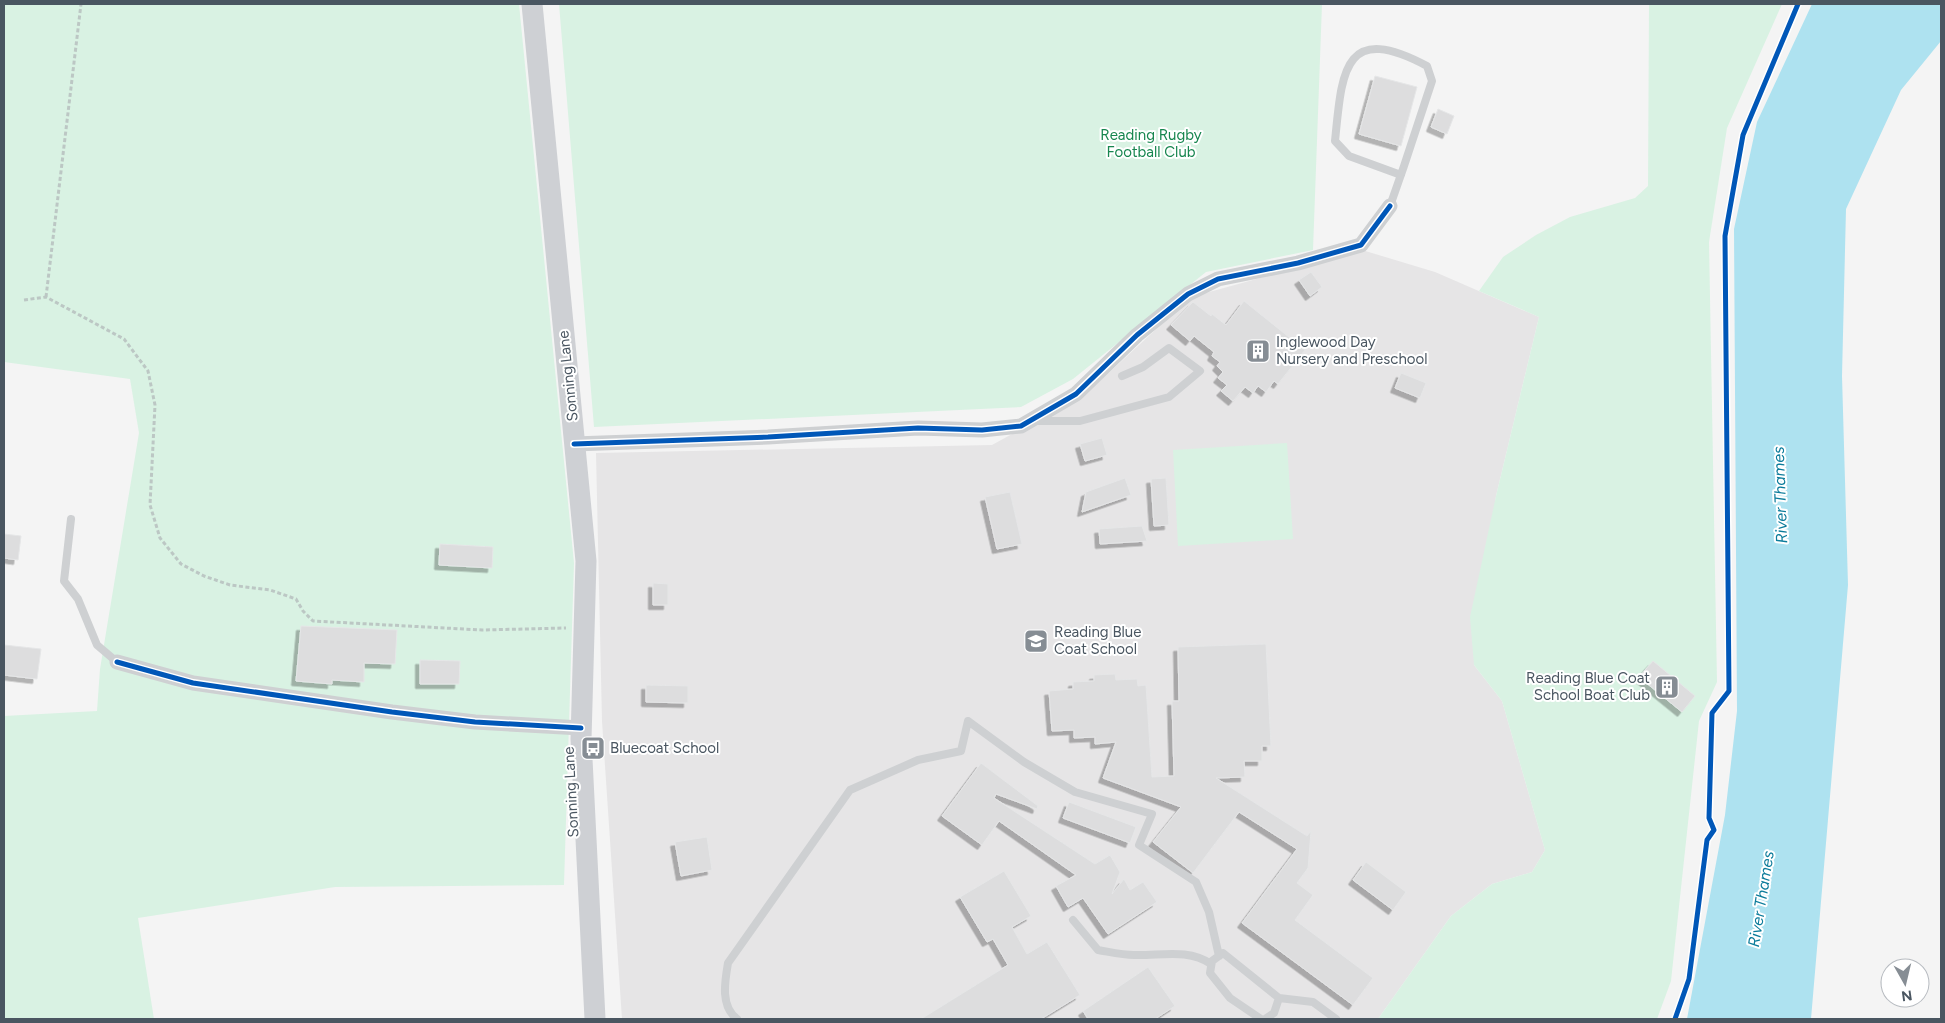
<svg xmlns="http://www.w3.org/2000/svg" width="1945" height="1023" font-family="Figtree,sans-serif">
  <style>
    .education { fill: #e6e5e6 }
    .green { fill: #d9f2e3 }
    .water { fill: #aee2f0 }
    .building { fill: #ddddde; stroke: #e5e6e7; filter: url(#shadow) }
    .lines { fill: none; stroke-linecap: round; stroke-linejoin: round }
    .path { stroke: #bcc7c4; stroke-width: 3; stroke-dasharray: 4 2.5; stroke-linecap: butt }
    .lane { stroke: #ced0d2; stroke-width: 8 }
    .street { stroke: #ced0d2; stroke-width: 15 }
    .secondary { stroke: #ced0d4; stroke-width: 21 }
    .cycleway-casing { stroke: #fff; stroke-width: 8 }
    .cycleway { stroke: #0057b8; stroke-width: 5 }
    .labels { text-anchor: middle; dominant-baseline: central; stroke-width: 4; stroke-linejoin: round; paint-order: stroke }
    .park-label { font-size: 15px; fill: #17864f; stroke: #fff }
    .poi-label { font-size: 15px; fill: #4a5661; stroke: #fff; text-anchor: start }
    .street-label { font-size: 15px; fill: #4a5661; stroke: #fff }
    .water-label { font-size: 16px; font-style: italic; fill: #0c7c9b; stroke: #fff }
  </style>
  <defs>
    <filter id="shadow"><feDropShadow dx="-4.5" dy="4.5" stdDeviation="0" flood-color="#0004"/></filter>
  </defs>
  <rect width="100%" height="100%" fill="#f4f4f4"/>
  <path class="education" d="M1362,250l73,22 104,45 -43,179 -22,169 28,36 43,149 -13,22 -40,12 -41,32 -73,103h-756l-20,-298 -6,-268 396,-8 95,-52 104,-96z"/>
  <path class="green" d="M4,4h515l55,559 -10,322 -229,2 -197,31 16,101h-150v-303l93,-5 3,-42 39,-236 -9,-54 -126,-17z
    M559,4h763l-9,246 -107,22 -133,107 -52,28 -427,20z
    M1651,4h131l-55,124 -18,114 8,440 -18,39 -28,260 -14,38h-279l73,-103 41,-32 40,-12 13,-22 -43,-149 -28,-36 -4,-48 26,-121 43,-179 -60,-26 24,-34 33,-22 34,-18 65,-19 13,-12 1,-181z
    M1287,443l6,96 -115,7 -5,-96z"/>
  <path class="water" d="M1812,4h129v37l-40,49 -55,119 -4,167 6,209 -37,434h-124l38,-204 12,-104 -3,-482 23,-107z"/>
  <path class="building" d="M1375,76l42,11 -16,59 -42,-12z
    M1438,109l16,7 -7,18 -16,-7z
    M1311,272l11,15 -12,9 -11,-16z
    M1244,301l61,49 -27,34 -4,-3 -8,11 -8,-6 -5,7 -8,-6 -12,14 -12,-10 6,-6 -9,-7 5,-6 -6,-6 3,-4 -8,-6 2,-4 -20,-16 -4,5 -19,-16 22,-23 18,14 1,-2 14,11z
    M1401,373l25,10 -6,15 -25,-10z
    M1102,438l5,17 -22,6 -5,-17z
    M1125,478l6,17 -49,17 4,-20z
    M1166,478l3,47 -15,1 -3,-47z
    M1010,492l12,52 -25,5 -12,-52z
    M1142,526l5,15 -47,3 -1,-15z
    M4,534l17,2 -3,24 -14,-2z
    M440,544l53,3 -1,21 -53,-3z
    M653,583l15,1v21h-15z
    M301,626l96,4 -2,34 -31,-1v19l-32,-2v4l-36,-3z
    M1266,644l5,102h-9v15h-18l1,16 -29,1 91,58 4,-5 -3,37 -11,15 16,12 -18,25 78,58 -20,27 -111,-82 55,-74 -58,-37 -46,61 -40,-31 28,-35 -78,-29 13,-36 -21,2v-7l-21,1v-8l-22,1 -3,-40 24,-2v-7l21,-1v-6l21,-1 1,6 21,-1 1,7 8,-1 6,92 22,-1 -2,-75h7l-1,-54z
    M4,645l37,4 -4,30 -33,-4z
    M420,660l40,1 -1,23h-39z
    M1653,661l42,35 -13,16 -43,-35z
    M646,685l42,1v17l-42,-1z
    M981,763l57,43 -1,3 -41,-15 -2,4 101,66 15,-9 10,17 -8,22 12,-15 6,11 13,-8 14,20 -49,32 -25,-36 -15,9 -12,-21 20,-11 -77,-54 -17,24 -40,-29z
    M1069,802l67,25 -6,16 -67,-25z
    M707,837l5,33 -31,6 -6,-34z
    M1366,862l40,30 -13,18 -40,-30z
    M1004,871l27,45 -19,11 15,27 20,-12 33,53 -39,24h-120l87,-54 -15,-26 -6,3 -27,-45z
    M1148,967l27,39 -20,13h-67l-5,-8z"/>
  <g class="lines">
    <path class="path" d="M46,297l35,-293
      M24,300l22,-3 78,42 24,32 7,34 -5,100 10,33 21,26 23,12 26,9 40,5 26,9 7,12 10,10 169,9 84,-2"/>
    <path class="lane" d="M1390,206l14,-40 28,-85 -5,-15c-84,-45 -85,6 -92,75l14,15 52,19
      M1036,421h44l89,-24 31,-26 -31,-23 -26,19 -21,9
      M71,519l-7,62 14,18 19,46 20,17
      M1073,920l25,30c12,2 24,5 36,5 26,1 54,-7 77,9
      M1279,998l34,4 23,17
      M737,1019c-17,-13 -12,-38 -9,-56l122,-173 68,-30 43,-9 7,-30 56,41 51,30 77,22 -13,31 57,37 13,30 10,44
      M1261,1019l-31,-21 -20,-25 2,-12 11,-8 56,45 -5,15 -9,6"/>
    <path class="street" d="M574,444l194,-7 150,-9 64,2 39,-4 55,-32 61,-59 51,-41 30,-15 80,-16 63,-18 29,-39
      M117,662l76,21 199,29 83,10 106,6"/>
    <path class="secondary" d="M532,4l54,557 -5,178 14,280"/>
    <g class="cycleway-casing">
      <path id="cycleway" d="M574,444l194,-7 150,-9 64,2 39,-4 55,-32 61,-59 51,-41 30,-15 80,-16 63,-18 29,-39
        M117,662l76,21 199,29 83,10 106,6
        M1675,1019l14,-40 18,-139 7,-10 -5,-12 3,-105 17,-22 -4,-455 18,-101 55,-131"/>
    </g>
    <use href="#cycleway" class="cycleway"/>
  </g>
  <defs>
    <g id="building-square" transform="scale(1.25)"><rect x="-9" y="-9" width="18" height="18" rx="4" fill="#868d94" stroke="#fff"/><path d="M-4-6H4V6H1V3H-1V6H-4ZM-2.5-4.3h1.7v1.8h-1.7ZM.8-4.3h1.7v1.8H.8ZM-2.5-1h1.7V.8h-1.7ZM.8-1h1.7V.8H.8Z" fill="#fff"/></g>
    <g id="school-square" transform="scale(1.25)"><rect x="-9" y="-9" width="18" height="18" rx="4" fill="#868d94" stroke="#fff"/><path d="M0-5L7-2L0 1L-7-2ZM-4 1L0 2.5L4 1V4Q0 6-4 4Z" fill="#fff"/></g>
    <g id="bus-square" transform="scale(1.25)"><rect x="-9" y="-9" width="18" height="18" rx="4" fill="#868d94" stroke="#fff"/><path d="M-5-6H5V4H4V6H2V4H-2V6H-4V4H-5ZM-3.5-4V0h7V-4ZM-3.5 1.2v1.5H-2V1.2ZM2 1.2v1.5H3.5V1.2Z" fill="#fff"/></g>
  </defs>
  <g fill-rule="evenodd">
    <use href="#building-square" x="1258" y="351"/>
    <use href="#school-square" x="1036" y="641"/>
    <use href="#building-square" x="1667" y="687"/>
    <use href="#bus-square" x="593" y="748"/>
  </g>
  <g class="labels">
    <g class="park-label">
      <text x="1151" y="135">Reading Rugby<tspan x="1151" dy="17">Football Club</tspan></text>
    </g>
    <g class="poi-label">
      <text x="1276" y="342">Inglewood Day<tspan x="1276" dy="17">Nursery and Preschool</tspan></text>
      <text x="1054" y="632">Reading Blue<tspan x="1054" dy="17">Coat School</tspan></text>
      <text x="1650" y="678" text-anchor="end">Reading Blue Coat<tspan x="1650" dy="17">School Boat Club</tspan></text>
      <text x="610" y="748">Bluecoat School</text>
    </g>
    <g class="street-label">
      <text transform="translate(568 376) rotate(-96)">Sonning Lane</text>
      <text transform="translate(571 792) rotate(-93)">Sonning Lane</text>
    </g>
    <g class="water-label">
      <text transform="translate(1780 495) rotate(-92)">River Thames</text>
      <text transform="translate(1761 899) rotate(-81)">River Thames</text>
    </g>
  </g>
  <rect width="1945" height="1023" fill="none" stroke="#4a5661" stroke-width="10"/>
  <g transform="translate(1905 983) rotate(172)"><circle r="24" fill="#ffffff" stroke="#b7bbc0"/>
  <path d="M0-4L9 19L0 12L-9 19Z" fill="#868d94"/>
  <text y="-8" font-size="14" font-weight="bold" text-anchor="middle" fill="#4a5661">N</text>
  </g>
</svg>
